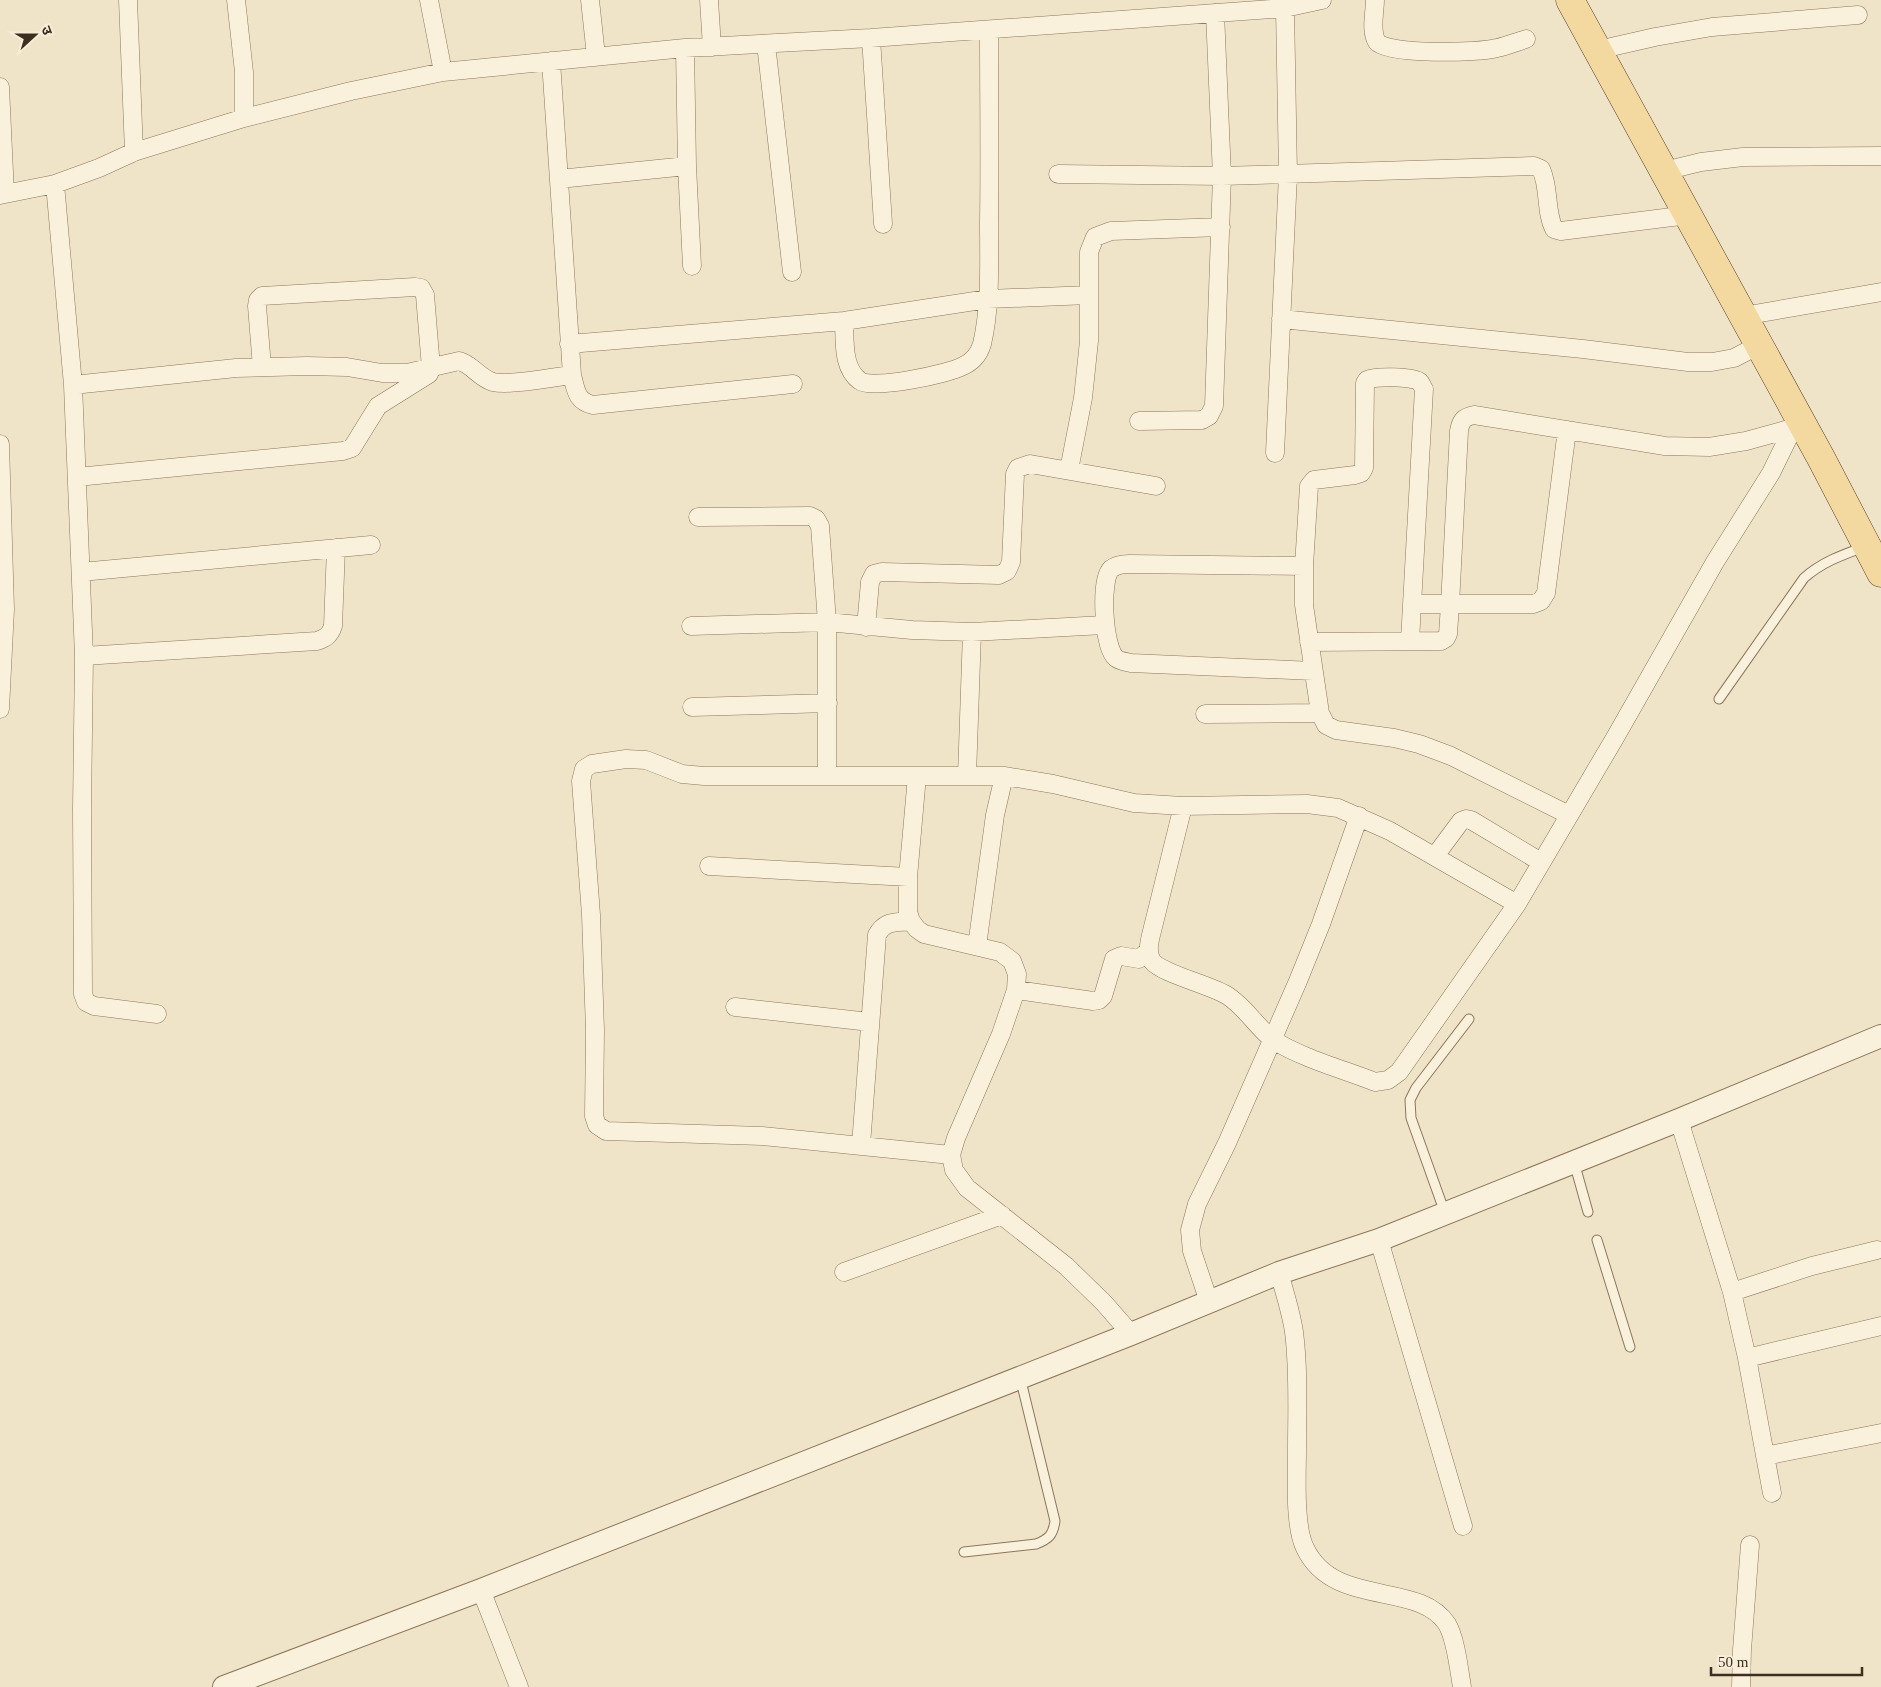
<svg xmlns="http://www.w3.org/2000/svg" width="1881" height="1687" font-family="'Times New Roman','Noto Sans Devanagari',serif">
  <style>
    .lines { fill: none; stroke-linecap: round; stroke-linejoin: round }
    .service-casing { stroke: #8d765c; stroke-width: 11 }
    .minor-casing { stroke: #8d765c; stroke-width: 19 }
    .tertiary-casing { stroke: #8d765c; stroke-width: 24 }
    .primary-casing { stroke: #5b4430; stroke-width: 29 }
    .service { stroke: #faf1dc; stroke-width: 9 }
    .minor { stroke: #faf1dc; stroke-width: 18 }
    .tertiary { stroke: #faf1dc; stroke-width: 22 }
    .primary { stroke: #f3d9a0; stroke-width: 28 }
  </style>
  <rect width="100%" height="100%" fill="#f0e4c8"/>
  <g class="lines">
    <g class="service-casing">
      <path id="service" d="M1719,699l85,-121c18,-16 38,-23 60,-31
        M1574,1162l14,50
        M1445,1213l-34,-95 -1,-18 6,-12 53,-69
        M1597,1240l33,107
        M964,1552l72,-8c13,-5 17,-9 19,-23l-35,-144"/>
    </g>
    <g class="minor-casing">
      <path id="minor" d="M128,0l6,152
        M236,0l8,72v46
        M429,0l14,72
        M590,0l6,56
        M709,0l3,47
        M1375,0c0,12 -5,31 2,42 10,13 102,11 120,6 10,-2 19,-6 29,-9
        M871,38l12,186
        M766,44l26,228
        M685,48l2,118 5,100
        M1598,50l57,-13 57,-10 146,-12
        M551,61l21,314c4,15 4,26 21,30l200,-21
        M0,87l5,107
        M1664,171l37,-9 42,-5 138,-1
        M1058,174l164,2 312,-10 7,3c9,19 4,42 13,60l7,2 127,-16
        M559,179l128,-13
        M55,184l18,201 11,271 -2,153 1,185 3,8 8,4 63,8
        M0,195l55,-11 44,-16 35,-16 110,-34 107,-27 92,-19 242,-24 186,-10 414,-30 37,-8
        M1743,316l138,-24
        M1281,319l302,30 105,13h24l22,-4 25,-13
        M844,321c1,20 -2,47 16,60 11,9 89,-7 103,-15 9,-4 16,-12 19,-22 9,-39 7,-81 7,-121 1,-64 0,-129 0,-193
        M569,344l275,-23 144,-22 101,-4
        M73,385l163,-17 71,-2 40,1 35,6h25l52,-12c13,3 20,17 34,21 17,4 60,-5 79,-7
        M1139,421l63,-1 7,-4 5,-10 8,-230 -7,-163
        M0,444l5,165 -5,100
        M1275,453l13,-278 -3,-167
        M1069,470l14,-72 6,-57v-89l6,-15 16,-6 110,-4
        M77,477l266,-26 9,-3 26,-42 51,-32 2,-6 -6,-73 -4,-7 -6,-1 -153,9 -4,4 -1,6 5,61
        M698,517l112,-1 6,3 4,7 7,96v153
        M1304,566l-175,-2c-6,0 -13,1 -18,5 -11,11 -8,78 5,89 3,3 11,4 15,5l182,8
        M81,572l290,-27
        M1413,604h120l8,-3 5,-8 21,-163
        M691,626l136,-4 85,8 60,2 132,-7
        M866,627l4,-45 4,-8 8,-2 117,3 8,-4 4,-9 4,-88 3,-6 12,-4 126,22
        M1410,641l14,-252c-1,-1 -3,-6 -4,-7 -7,-6 -46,-6 -53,-2l-2,3 -1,85 -3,5 -6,2 -41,5 -5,6 -5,80v39l16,108 6,12 10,5 58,8 25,6 32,12 118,59
        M1309,642l132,-1 5,-3 2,-4 2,-29 9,-174c2,-11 5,-14 15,-16l191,31 44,1 37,-6 54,-15
        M84,656l233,-15c9,-3 13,-6 16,-15l3,-78
        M692,707l136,-4
        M1205,714l115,-1
        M917,776l-9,101v35l3,9 6,8 7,5 76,18 12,9 5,13 -1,16 -15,44 -45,104 -5,17 3,15 13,18 99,78 38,37 27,31
        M967,776l5,-144
        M1183,806l-32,129c-2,9 -4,17 1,26 10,13 59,24 76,35 18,12 28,30 44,43 26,18 73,31 103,43l13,-2 11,-8 118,-168 99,-168 99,-174 56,-89 22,-45
        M1435,856l26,-35 5,-2 5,1 70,42
        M709,866l199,11
        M977,946l18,-131 9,-39
        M1016,990l77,11 6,-1 4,-4 11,-37 7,-3 18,3 9,-8
        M735,1007l135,15
        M1679,1120l53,172 15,66 25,135
        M861,1145l16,-210c8,-15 18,-12 34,-14
        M951,1155l-189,-19 -156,-5 -9,-6 -3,-9 1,-86 -4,-115 -10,-134 3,-12 8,-5 34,-5 20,1 36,14 22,2h300l49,8 81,19 49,3 124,-2 31,4 52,23 127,73
        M1379,1240l84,286
        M844,1272l158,-57
        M1279,1273c6,20 12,39 15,59 5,39 3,79 3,118 0,26 -3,76 8,98 29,61 113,32 142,76 9,15 12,46 15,63
        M1732,1292l80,-26 65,-16
        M1209,1302l-17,-51 -2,-21 7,-26 30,-61 71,-162 23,-57 38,-108
        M1747,1358l134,-32
        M1765,1456l116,-23
        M481,1590l38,97
        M1741,1687l1,-37 8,-105"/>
    </g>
    <g class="tertiary-casing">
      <path id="tertiary" d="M224,1687l257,-97 650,-256 148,-61 100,-33 300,-120 202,-84"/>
    </g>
    <g class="primary-casing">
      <path id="primary" d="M1570,0l251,458 60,115"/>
    </g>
    <use href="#service" class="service"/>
    <use href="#minor" class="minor"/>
    <use href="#tertiary" class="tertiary"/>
    <use href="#primary" class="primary"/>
  </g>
  <g transform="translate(35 35) rotate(69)" stroke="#f7eed8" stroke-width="4" paint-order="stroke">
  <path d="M0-4L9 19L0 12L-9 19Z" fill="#3d2e20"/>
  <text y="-8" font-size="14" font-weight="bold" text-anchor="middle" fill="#3d2e20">उ</text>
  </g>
  <path d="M1711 1667v8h151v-8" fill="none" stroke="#3d2e20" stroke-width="2.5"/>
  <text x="1718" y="1667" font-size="15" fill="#3d2e20" stroke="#f7eed8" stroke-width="4" paint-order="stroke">50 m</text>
</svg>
